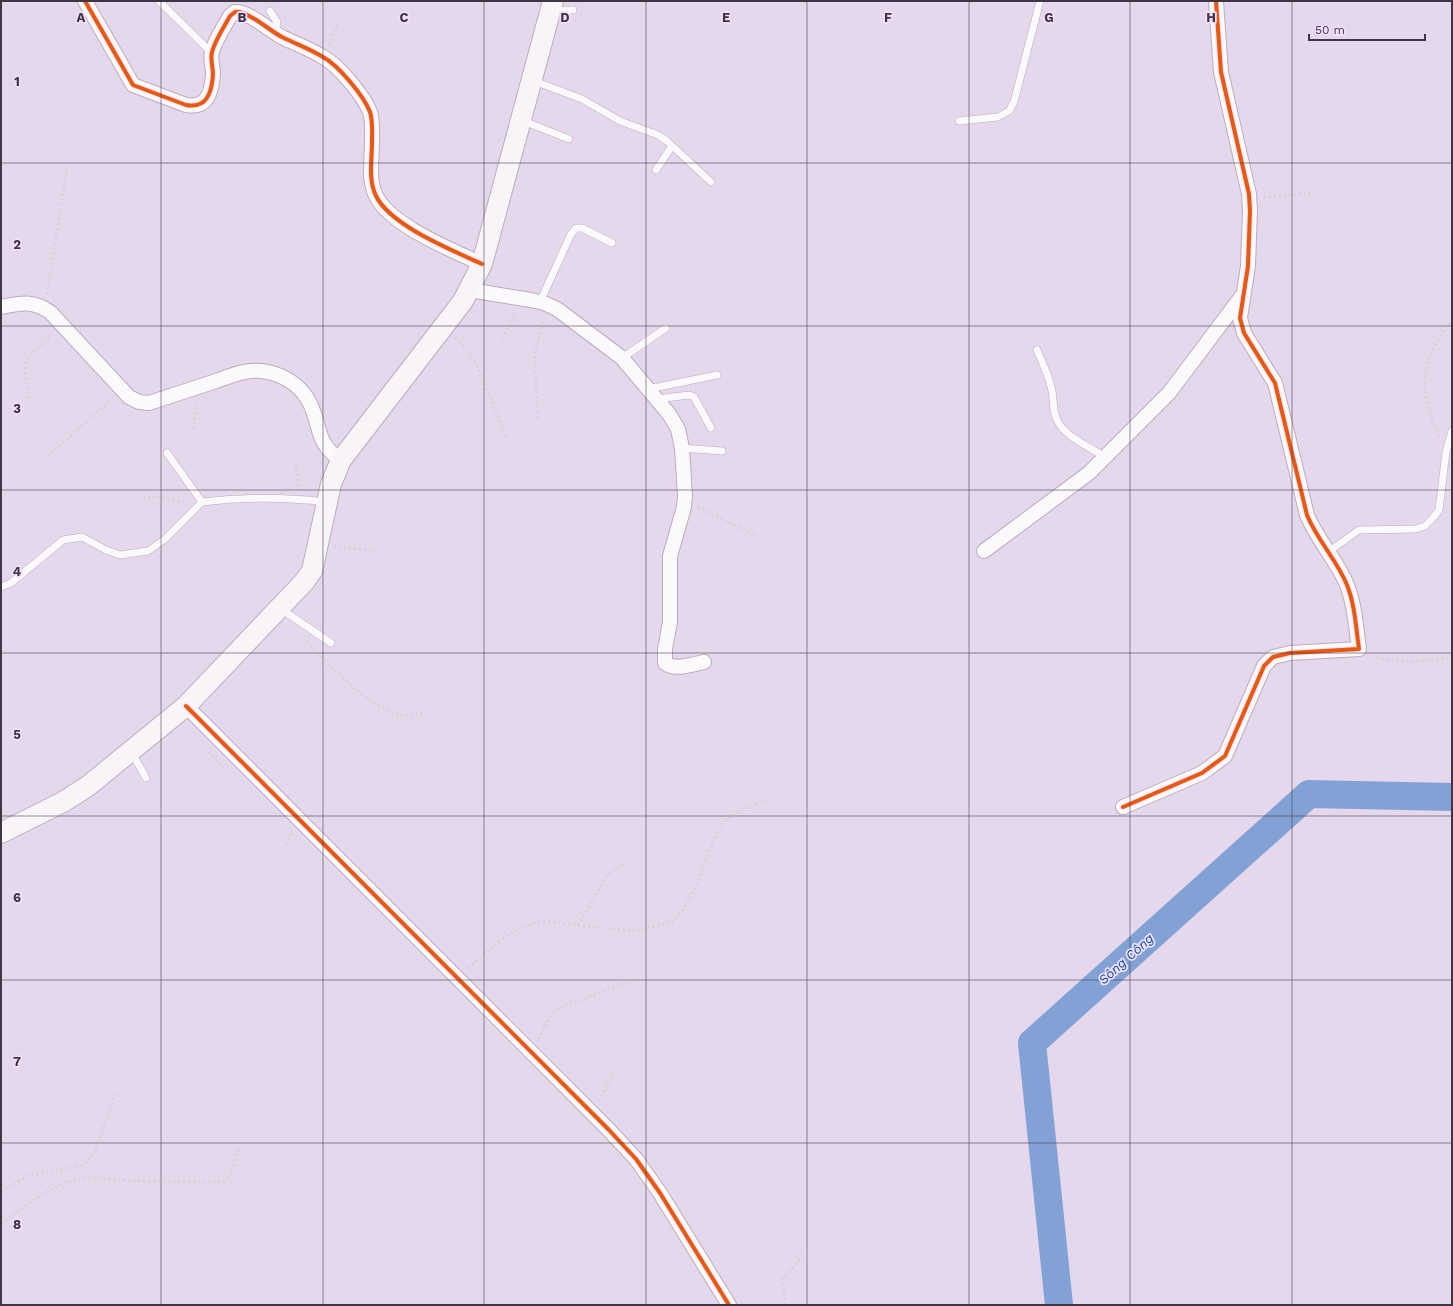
<svg xmlns="http://www.w3.org/2000/svg" width="1453" height="1306" font-family="'Work Sans',sans-serif">
  <style>
    .lines { fill: none; stroke-linecap: round; stroke-linejoin: round }
    .river { stroke: #82a2d6; stroke-width: 28 }
    .lane-casing { stroke: #b9aebe; stroke-width: 8 }
    .street-casing { stroke: #b9aebe; stroke-width: 16 }
    .secondary-casing { stroke: #b9aebe; stroke-width: 22 }
    .path { stroke: #d6d2d8; stroke-width: 2.5; stroke-dasharray: 2 3; stroke-linecap: butt }
    .lane { stroke: #fbf9fc; stroke-width: 7 }
    .street { stroke: #fbf9fc; stroke-width: 14 }
    .secondary { stroke: #f9f4f7; stroke-width: 20 }
    .cycleway-casing { stroke: #f3defd; stroke-width: 6 }
    .cycleway { stroke: #e8590c; stroke-width: 4 }
    .grid { fill: none; stroke: #3f3544; stroke-width: 1; stroke-opacity: 0.55 }
    .labels { text-anchor: middle; dominant-baseline: central; stroke-width: 3.5; stroke-linejoin: round; paint-order: stroke }
    .water-label { font-size: 13px; font-style: italic; fill: #004f9c; stroke: #f3defd }
    .grid-label { font-size: 13px; text-anchor: middle; font-weight: bold; fill: #3f3544; stroke: #f3defd; stroke-width: 3.5; stroke-linejoin: round; paint-order: stroke }
  </style>
  <rect width="100%" height="100%" fill="#e5d7ec"/>
  <g class="lines">
    <path class="river" d="M1059,1305l-27,-262 277,-249 143,3"/>
    <g class="lane-casing">
      <path id="lane" d="M159,1l53,52
        M270,11l7,11 -2,11
        M553,11l20,-1
        M534,81l48,18 38,22 38,14 9,6 44,41
        M521,120l48,19
        M959,121l39,-4 11,-6 5,-9 26,-101
        M656,170l16,-24
        M540,302l31,-68 5,-6h6l30,15
        M1037,350c5,12 11,24 14,37 4,13 0,26 9,38 10,14 31,23 45,32
        M622,358l44,-30
        M648,389l69,-14
        M657,399l32,-4 5,2 17,31
        M682,448l40,3
        M202,502c41,-5 82,-5 124,0
        M1328,552l31,-22 56,-1 10,-3 7,-7 7,-9 7,-58 6,-21
        M1,587l10,-4 52,-43 19,-3 24,13 14,5 28,-4 17,-12 37,-37 -35,-49
        M281,609l50,34
        M132,753l14,25"/>
    </g>
    <g class="street-casing">
      <path id="street" d="M85,1l48,84 53,20c21,4 26,-13 27,-31 0,-7 -3,-15 -1,-22 3,-12 12,-25 18,-36l5,-4c12,-2 35,19 47,25 14,7 28,12 41,20 15,8 41,39 47,55 3,9 2,20 2,30 0,17 -4,38 4,54 15,30 76,54 106,68
        M469,290l62,10 13,3 13,6 65,49 47,56 9,15 4,19 3,48 -1,11 -14,49v66l-5,27v14c10,8 28,1 39,-1
        M1,307c20,-4 31,-7 49,5l79,85 10,5 10,1c21,-7 43,-14 64,-21 15,-5 32,-13 48,-11 18,2 36,11 46,27 15,24 6,44 34,62
        M984,551l105,-78 80,-80 73,-97
        M186,706l423,424 27,29 24,34 69,112
        M1123,807l79,-34 23,-17 39,-90 9,-9 17,-4 69,-4c-3,-21 -4,-44 -12,-64 -10,-25 -30,-45 -40,-70l-32,-132 -31,-50 -4,-15 8,-52 2,-55 -1,-17 -28,-122 -5,-71"/>
    </g>
    <g class="secondary-casing">
      <path id="secondary" d="M1,833l62,-31 25,-16 98,-80 119,-125 7,-10 19,-87 10,-24 122,-159 19,-37 71,-263"/>
    </g>
    <path class="path" d="M329,45l10,-23
      M1264,197l47,-4
      M47,294l20,-126
      M455,338l12,11 8,13 32,76
      M503,339l12,-27
      M29,399c-7,-41 -8,-37 23,-64
      M537,418l-2,-65 9,-34
      M193,429l4,-26
      M1439,436c-16,-33 -21,-61 -2,-95 4,-7 8,-15 15,-20
      M48,456l64,-57
      M296,464l3,25
      M143,498l15,-1 29,6
      M698,507l59,29
      M334,546l41,5
      M303,639c24,22 62,66 94,75 9,3 19,0 28,-1
      M1372,656c25,8 54,6 80,1
      M209,752l14,15
      M287,845l5,-13
      M578,925l29,-49 8,-7 15,-6
      M468,968l29,-25 21,-14 19,-7h16l78,9 27,-5 15,-5 11,-13 11,-20 18,-46 9,-18 14,-12 33,-13
      M538,1039l14,-25 6,-6 82,-30
      M599,1101l14,-28
      M1,1192l26,-16 56,-11 12,-14 21,-60
      M1,1223l44,-30 20,-11 21,-5 45,4 92,1 7,-6 10,-30
      M785,1305l-2,-26 20,-24"/>
    <use href="#lane" class="lane"/>
    <use href="#street" class="street"/>
    <use href="#secondary" class="secondary"/>
    <g class="cycleway-casing">
      <path id="cycleway" d="M85,1l48,84 53,20c21,4 26,-13 27,-31 0,-7 -3,-15 -1,-22 3,-12 12,-25 18,-36l5,-4c12,-2 35,19 47,25 14,7 28,12 41,20 15,8 41,39 47,55 3,9 2,20 2,30 0,17 -4,38 4,54 15,30 76,54 106,68
        M186,706l423,424 27,29 24,34 69,112
        M1123,807l79,-34 23,-17 39,-90 9,-9 17,-4 69,-4c-3,-21 -4,-44 -12,-64 -10,-25 -30,-45 -40,-70l-32,-132 -31,-50 -4,-15 8,-52 2,-55 -1,-17 -28,-122 -5,-71"/>
    </g>
    <use href="#cycleway" class="cycleway"/>
  </g>
  <path class="grid" d="M161,1v1304M323,1v1304M484,1v1304M646,1v1304M807,1v1304M969,1v1304M1130,1v1304M1292,1v1304M1,163h1451M1,326h1451M1,490h1451M1,653h1451M1,816h1451M1,980h1451M1,1143h1451"/>
  <g class="labels">
    <g class="water-label">
      <text transform="translate(1126 959) rotate(-42)">Sông Công</text>
    </g>
  </g>
  <g class="grid-label">
    <text x="81" y="22">A</text>
    <text x="242" y="22">B</text>
    <text x="404" y="22">C</text>
    <text x="565" y="22">D</text>
    <text x="726" y="22">E</text>
    <text x="888" y="22">F</text>
    <text x="1049" y="22">G</text>
    <text x="1211" y="22">H</text>
    <text x="17" y="86">1</text>
    <text x="17" y="249">2</text>
    <text x="17" y="413">3</text>
    <text x="17" y="576">4</text>
    <text x="17" y="739">5</text>
    <text x="17" y="902">6</text>
    <text x="17" y="1066">7</text>
    <text x="17" y="1229">8</text>
  </g>
  <rect width="1453" height="1306" fill="none" stroke="#3f3544" stroke-width="4"/>
  <path d="M1309 34v6h116v-6" fill="none" stroke="#3f3544" stroke-width="2"/>
  <text x="1315" y="34" font-size="12" fill="#3f3544" stroke="#f3defd" stroke-width="3" paint-order="stroke">50 m</text>
</svg>
